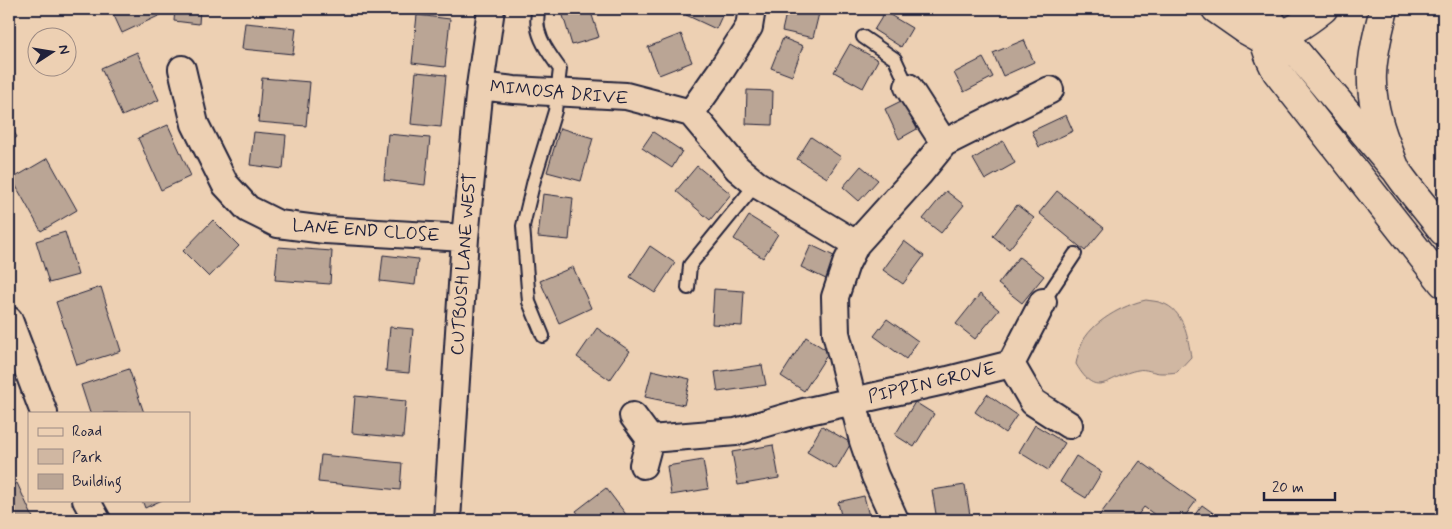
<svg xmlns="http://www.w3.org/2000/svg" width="1452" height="529" font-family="Mynerve,sans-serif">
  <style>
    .green { fill: #d0b7a2; stroke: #796c6e }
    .building { fill: #baa595; stroke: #22223b }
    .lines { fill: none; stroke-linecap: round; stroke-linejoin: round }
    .lane-casing { stroke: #22223b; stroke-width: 16 }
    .street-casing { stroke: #22223b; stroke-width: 30 }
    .secondary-casing { stroke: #22223b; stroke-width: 31 }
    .primary-casing { stroke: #22223b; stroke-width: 31 }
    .lane { stroke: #edd0b3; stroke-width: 12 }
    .street { stroke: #edd0b3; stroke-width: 26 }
    .secondary { stroke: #edd0b3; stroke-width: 28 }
    .primary { stroke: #edd0b3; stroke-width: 28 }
    .labels { text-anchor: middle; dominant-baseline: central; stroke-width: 4.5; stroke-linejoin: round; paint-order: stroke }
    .street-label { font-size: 18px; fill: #22223b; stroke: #edd0b3 }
  </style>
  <rect width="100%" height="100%" fill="#edd0b3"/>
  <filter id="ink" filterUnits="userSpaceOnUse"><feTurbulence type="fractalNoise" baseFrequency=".02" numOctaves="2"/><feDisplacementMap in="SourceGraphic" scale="10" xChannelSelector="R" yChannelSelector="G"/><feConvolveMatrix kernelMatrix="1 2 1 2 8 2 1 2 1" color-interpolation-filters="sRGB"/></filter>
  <g filter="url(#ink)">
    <path class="green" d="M1146,300c5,1 11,1 16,3 22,7 26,35 29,54l-14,15c-5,1 -10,1 -16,1 -7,0 -16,-5 -23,-3 -30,5 -40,32 -62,-6 1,-6 3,-13 5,-19 10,-23 42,-40 65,-45z"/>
    <path class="building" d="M111,9h57l1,2 -47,22z
      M175,9h25l-1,15 -25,-3z
      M561,9h29l9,28 -27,8z
      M688,9h37l-9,20 -30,-14z
      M787,9h33l-7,29 -31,-7z
      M885,12l27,16 -11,19 -27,-17z
      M417,15l33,4 -5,48 -33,-4z
      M245,23l51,5 -3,26 -51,-5z
      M681,34l11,28 -33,13 -11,-28z
      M783,38l20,8 -11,30 -21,-8z
      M1024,40l10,22 -31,14 -10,-23z
      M850,44l28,16 -15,28 -29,-16z
      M137,52l22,48 -37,16 -21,-48z
      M983,58l10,19 -29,15 -10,-19z
      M416,72l30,3 -5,52 -30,-3z
      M262,78l48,4 -4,44 -48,-4z
      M747,90l26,1 -1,34 -26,-1z
      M903,100l14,29 -18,10 -14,-30z
      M1066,115l7,16 -34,16 -7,-16z
      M9,124l8,13 -8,6z
      M168,125l23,51 -30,14 -23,-52z
      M560,128l33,10 -12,43 -34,-9z
      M254,132l32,3 -3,34 -33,-4z
      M653,132l29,19 -10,17 -30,-20z
      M388,134l42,4 -5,47 -41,-5z
      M811,137l30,20 -14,21 -30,-19z
      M1003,141l12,22 -30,17 -12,-21z
      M48,158l29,52 -36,21 -29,-52z
      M697,166l34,28 -21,26 -34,-29z
      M861,166l17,14 -19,21 -16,-14z
      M946,191l18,14 -23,28 -18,-14z
      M1057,191l47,37 -19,23 -46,-38z
      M543,194l30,4 -4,42 -31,-3z
      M1017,205l17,13 -25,31 -16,-13z
      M749,216l29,18 -15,24 -29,-19z
      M213,220l26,26 -30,31 -26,-26z
      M65,232l13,43 -29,8 -13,-42z
      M904,241l20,15 -21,28 -20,-14z
      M811,245l27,13 -10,22 -27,-13z
      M650,246l25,17 -20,30 -25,-16z
      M278,247l54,4 -2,33 -55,-4z
      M383,255l35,4 -3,26 -35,-4z
      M1019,257l25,19 -22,27 -24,-19z
      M573,267l18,41 -32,15 -19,-42z
      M101,287l20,64 -44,14 -21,-63z
      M714,289l30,2 -2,35 -30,-2z
      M980,294l19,16 -24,29 -19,-15z
      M887,319l31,22 -12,18 -32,-23z
      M390,327l23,2 -4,44 -23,-2z
      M597,328l33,23 -20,29 -33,-23z
      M806,337l23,15 -25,39 -23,-15z
      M762,365l4,20 -48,7 -3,-20z
      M129,369l15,44h-54l-9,-28z
      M652,370l38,9 -6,26 -39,-8z
      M987,394l30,21 -12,18 -30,-21z
      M355,396l51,5 -3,37 -51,-5z
      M915,402l19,12 -20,33 -19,-12z
      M1035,425l30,18 -17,27 -29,-18z
      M822,426l29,17 -15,26 -29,-17z
      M773,445l6,33 -41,7 -6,-33z
      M321,455l81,8 -2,27 -82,-8z
      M1076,456l26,16 -16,26 -26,-16z
      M703,460l5,29 -37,6 -4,-29z
      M1140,461l56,40 -14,19h-20l-18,-13 -10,13h-38z
      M17,483l17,37h-25v-33z
      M965,485l5,30 -33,5 -5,-30z
      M606,488l22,29 -5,3h-40l-7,-9z
      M864,496l6,24h-28l-4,-18z
      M142,500h20l-17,8z
      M1202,505l21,15h-32z
      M377,514l32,1v5h-32z"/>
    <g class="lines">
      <g class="lane-casing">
        <path id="lane" d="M539,9c-7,23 8,42 21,60l-5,42 -21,69 -11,46 6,76 14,34
          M863,37l32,22 13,28
          M688,288l2,-23 66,-81
          M1043,302l32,-48"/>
      </g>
      <g class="street-casing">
        <path id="street" d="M182,69l13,55 30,60 23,25 30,15 47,6 140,8
          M480,86l34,4 112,6 65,17 46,55 19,16 100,60
          M908,87l36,56
          M691,113l31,-44 27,-42 3,-18
          M9,320l35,93
          M1011,364l32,-62
          M633,416l17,23 86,-7 68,-20 144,-32 63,-16 22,38 36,23
          M643,465l7,-26
          M86,500l11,20
          M447,520l18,-282 15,-152 11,-77
          M895,520l-20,-44 -12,-35 -27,-108 -1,-36 11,-33 10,-20 63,-70 25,-31 106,-53"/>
      </g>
      <g class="secondary-casing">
        <path id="secondary" d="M1216,9l30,21 18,10c25,-6 39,-15 59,-31
          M1260,9l134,159"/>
      </g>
      <g class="primary-casing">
        <path id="primary" d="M1270,9c-13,19 -3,45 7,63l166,211
          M1384,9c-14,54 -19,81 2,135 4,9 7,21 12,29 14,20 30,38 45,58"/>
      </g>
      <use href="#lane" class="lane"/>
      <use href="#street" class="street"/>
      <use href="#secondary" class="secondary"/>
      <use href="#primary" class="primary"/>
    </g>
  </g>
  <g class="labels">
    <g class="street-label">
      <text transform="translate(559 93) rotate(5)">MIMOSA DRIVE</text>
      <text transform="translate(366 231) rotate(4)">LANE END CLOSE</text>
      <text transform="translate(464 264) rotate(-86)">CUTBUSH LANE WEST</text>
      <text transform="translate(932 383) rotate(-13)">PIPPIN GROVE</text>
    </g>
  </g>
  <rect width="1452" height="529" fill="none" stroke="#edd0b3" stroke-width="30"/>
  <rect x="15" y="15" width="1422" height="499" fill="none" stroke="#22223b" stroke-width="2" filter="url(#ink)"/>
  <rect x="28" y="412" width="162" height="90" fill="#edd0b3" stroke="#9c8a83"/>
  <rect x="38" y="428" width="25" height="8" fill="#edd0b3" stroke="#9c8a83"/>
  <text x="72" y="436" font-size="15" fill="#22223b">Road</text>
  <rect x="38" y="449" width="25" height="15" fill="#d0b7a2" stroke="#9c8a83"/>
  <text x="72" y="462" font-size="15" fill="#22223b">Park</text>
  <rect x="38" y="474" width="25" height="15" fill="#baa595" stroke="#9c8a83"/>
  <text x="72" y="486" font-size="15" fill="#22223b">Building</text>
  <g transform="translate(52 52) rotate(78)"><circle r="24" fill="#edd0b3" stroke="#9c8a83"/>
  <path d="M0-4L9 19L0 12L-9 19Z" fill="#22223b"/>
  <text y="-8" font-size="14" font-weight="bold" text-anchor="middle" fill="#22223b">N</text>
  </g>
  <path d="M1264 492v8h71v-8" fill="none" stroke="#22223b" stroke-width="2.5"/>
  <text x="1272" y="492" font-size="15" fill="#22223b" stroke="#edd0b3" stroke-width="4" paint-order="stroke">20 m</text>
</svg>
